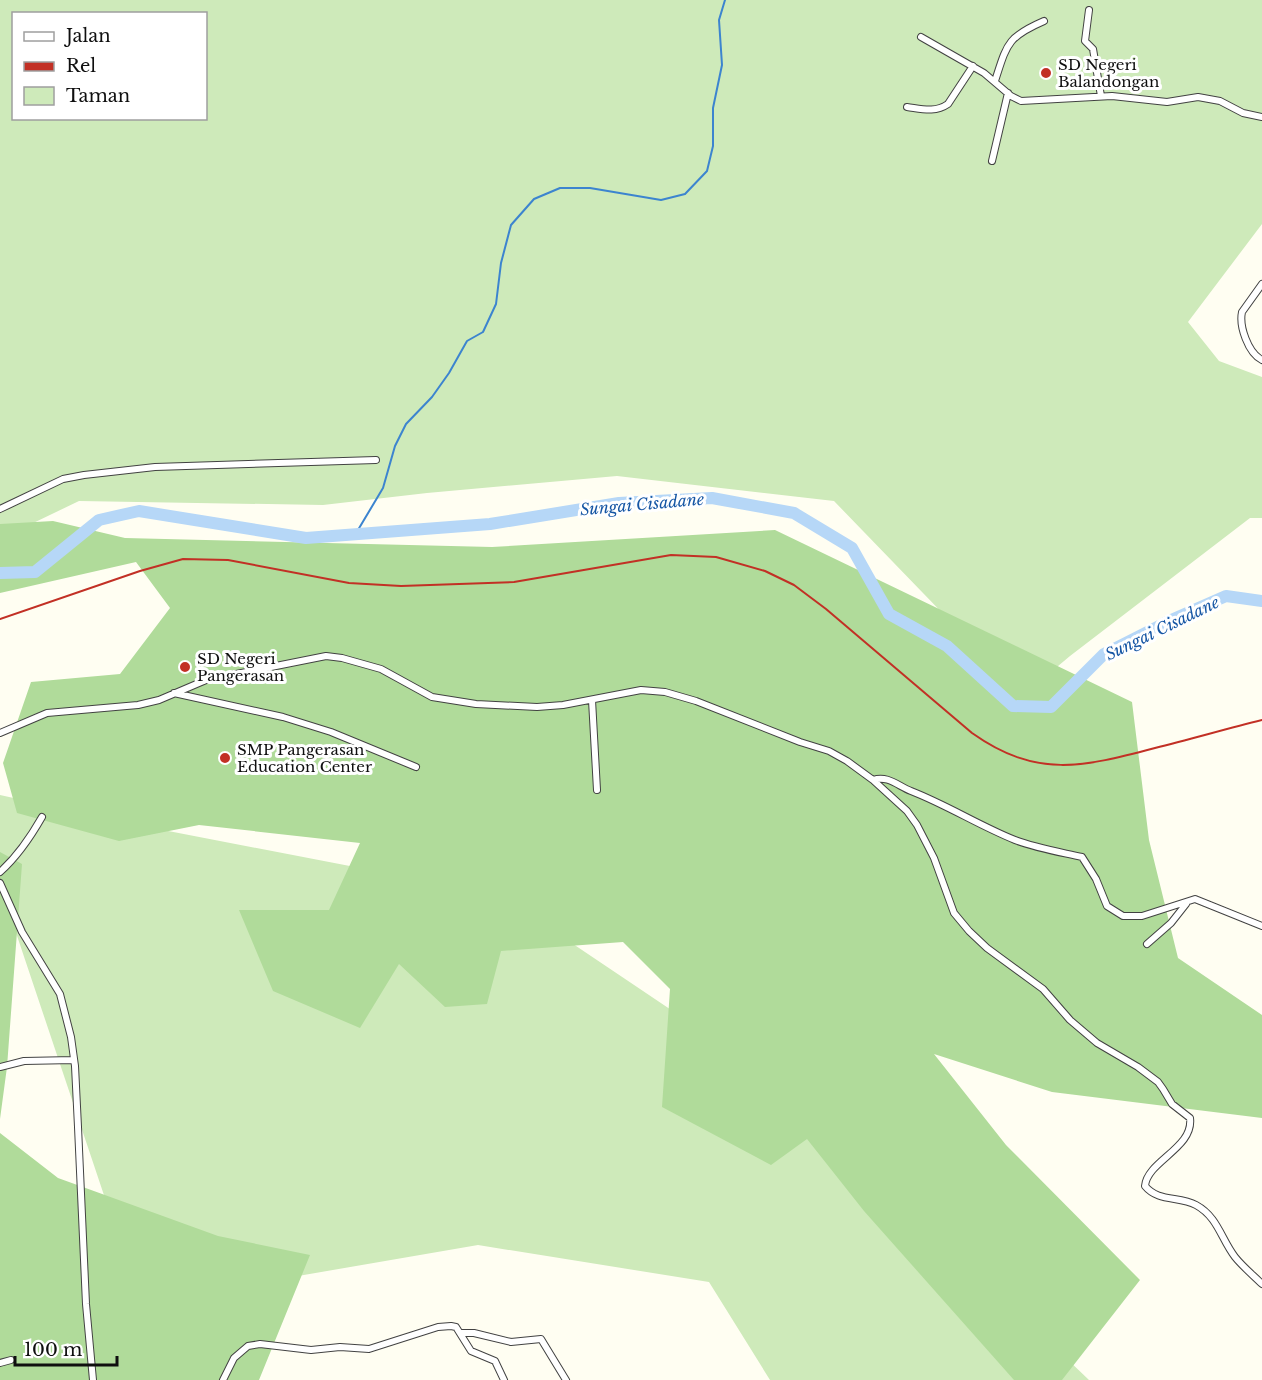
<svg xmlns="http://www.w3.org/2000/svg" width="1262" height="1380" font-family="'Libre Baskerville',serif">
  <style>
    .green { fill: #ceeaba; fill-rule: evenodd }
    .forest { fill: #b0db9a }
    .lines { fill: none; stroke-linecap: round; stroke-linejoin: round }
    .stream { stroke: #3c84cf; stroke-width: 2 }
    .river { stroke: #b6d7f7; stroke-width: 12 }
    .street-casing { stroke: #424242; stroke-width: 8 }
    .street { stroke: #fff; stroke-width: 6 }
    .rail { stroke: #c23025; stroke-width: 2 }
    .poi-dot { fill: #c23025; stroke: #fff; stroke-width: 2 }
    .labels { text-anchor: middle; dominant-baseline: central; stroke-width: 6; stroke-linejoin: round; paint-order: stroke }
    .poi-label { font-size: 15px; fill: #0f0f0f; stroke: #fff; text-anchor: start }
    .water-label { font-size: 16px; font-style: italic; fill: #1656a4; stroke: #fff }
  </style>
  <rect width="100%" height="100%" fill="#fffef2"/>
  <path class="green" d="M0,0h1262v224l-74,98 31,39 43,16v141h-12l-180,138 -31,26 -57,-28 -148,-153 -217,-25 -190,17 -104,12 -244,-4 -79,38zM14,14h192v104h-192z
    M0,795l127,28 373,72 277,186 312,299h-319l-61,-98 -231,-37 -180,31 -182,-45 -116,-346z"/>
  <path class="forest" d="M53,521l72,17 367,9 283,-17 357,172 17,138 29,118 84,57v103l-210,-26 -118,-38 72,91 134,135 -78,100h-48l-150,-169 -57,-72 -36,26 -109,-58 8,-118 -47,-47 -122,9 -14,53 -42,3 -46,-43 -39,64 -87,-37 -34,-81h90l31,-67 -161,-18 -80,16 -102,-28 -14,-50 28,-81 89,-8 50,-66 -34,-46 -136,31v-69z
    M0,852l22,12 -15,203 -7,52z
    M0,1133l58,45 160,58 92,19 -51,125h-259z"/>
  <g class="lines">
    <path class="stream" d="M355,535l28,-47 12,-42 11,-22 26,-27 17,-24 18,-32 16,-9 13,-28 5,-41 10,-38 23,-26 26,-11h30l71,12 24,-6 22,-23 6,-25v-38l9,-43 -3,-45 6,-20"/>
    <path class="river" d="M0,573l35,-1 64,-52 40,-9 167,27 184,-14 129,-21 93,-5 82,15 58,35 37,66 58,32 66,60 38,1 53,-53 65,-33 57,-25 36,5"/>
    <g class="street-casing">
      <path id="street" d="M1089,10l-4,31 8,8 8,47
        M921,37l63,36 27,23 10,5 91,-5 55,6 31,-5 22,4 23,12 19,4
        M995,81c12,-37 12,-44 49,-60
        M907,107c15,2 28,6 41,-3l25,-38
        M992,161l16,-68
        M1262,284l-20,28c-3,14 6,41 20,48
        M0,509l63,-30 21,-4 71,-8 221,-7
        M174,693l109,24 48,15 85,35
        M592,700l5,90
        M0,733l47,-20 91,-8 21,-5 47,-20 120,-24 16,2 39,11 51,28 44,7 61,3 26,-2 78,-15 24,2 31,9 104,41 29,9 18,10 26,19 34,31 10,14 17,33 20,55 15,18 18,17 56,41 27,31 27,23 41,24 20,15 5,7 9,15 18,14c4,30 -43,43 -45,68 13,16 34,10 51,19 22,12 25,34 39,52 8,10 18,18 27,27
        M873,780c15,-5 25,6 38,11 36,14 69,35 104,49 21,8 45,12 67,17l14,22 11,27 16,10h19l53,-17 67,27
        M0,872c18,-16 30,-34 42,-55
        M0,883l22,49 38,62 11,43 4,29 3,61 8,177 7,76
        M1147,944l24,-21 15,-19
        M0,1067l24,-6 50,-1
        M460,1333h14l37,9 30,-3 25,41
        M0,1363l11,-3
        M223,1380l11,-22 14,-12 12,-2 51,6 29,-3 29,2 69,-22 13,-1 5,1 15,24 24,10 9,19"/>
    </g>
    <use href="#street" class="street"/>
    <path class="rail" d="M0,619l140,-48 43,-12 45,1 121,23 52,3 113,-4 157,-27 45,2 49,14 29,14 32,24 146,124c65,46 111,34 183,15 36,-9 71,-19 107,-28"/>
  </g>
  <g class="poi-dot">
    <circle cx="1046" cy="73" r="6"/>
    <circle cx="185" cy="667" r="6"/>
    <circle cx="225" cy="758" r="6"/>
  </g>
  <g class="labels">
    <g class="poi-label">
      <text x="1058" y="64">SD Negeri<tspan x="1058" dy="17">Balandongan</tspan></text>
      <text x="197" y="658">SD Negeri<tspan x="197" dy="17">Pangerasan</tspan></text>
      <text x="237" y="749">SMP Pangerasan<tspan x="237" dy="17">Education Center</tspan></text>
    </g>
    <g class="water-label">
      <text transform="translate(642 504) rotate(-5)">Sungai Cisadane</text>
      <text transform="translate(1162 628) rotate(-26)">Sungai Cisadane</text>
    </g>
  </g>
  <rect x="12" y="12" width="195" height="108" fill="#ffffff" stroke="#9f9f9f" stroke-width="1.5"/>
  <rect x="24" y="32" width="30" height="9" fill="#ffffff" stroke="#9f9f9f" stroke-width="1.5"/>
  <text x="66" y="42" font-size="18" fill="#0f0f0f">Jalan</text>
  <rect x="24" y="62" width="30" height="9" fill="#c23025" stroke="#9f9f9f" stroke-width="1.5"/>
  <text x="66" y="72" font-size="18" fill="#0f0f0f">Rel</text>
  <rect x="24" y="87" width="30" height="18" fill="#ceeaba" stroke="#9f9f9f" stroke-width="1.5"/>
  <text x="66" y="102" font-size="18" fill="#0f0f0f">Taman</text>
  <path d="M15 1356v9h102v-9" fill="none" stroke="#0f0f0f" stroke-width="3"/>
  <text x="24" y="1356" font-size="18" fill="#0f0f0f" stroke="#ffffff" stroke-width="4.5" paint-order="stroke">100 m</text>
</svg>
